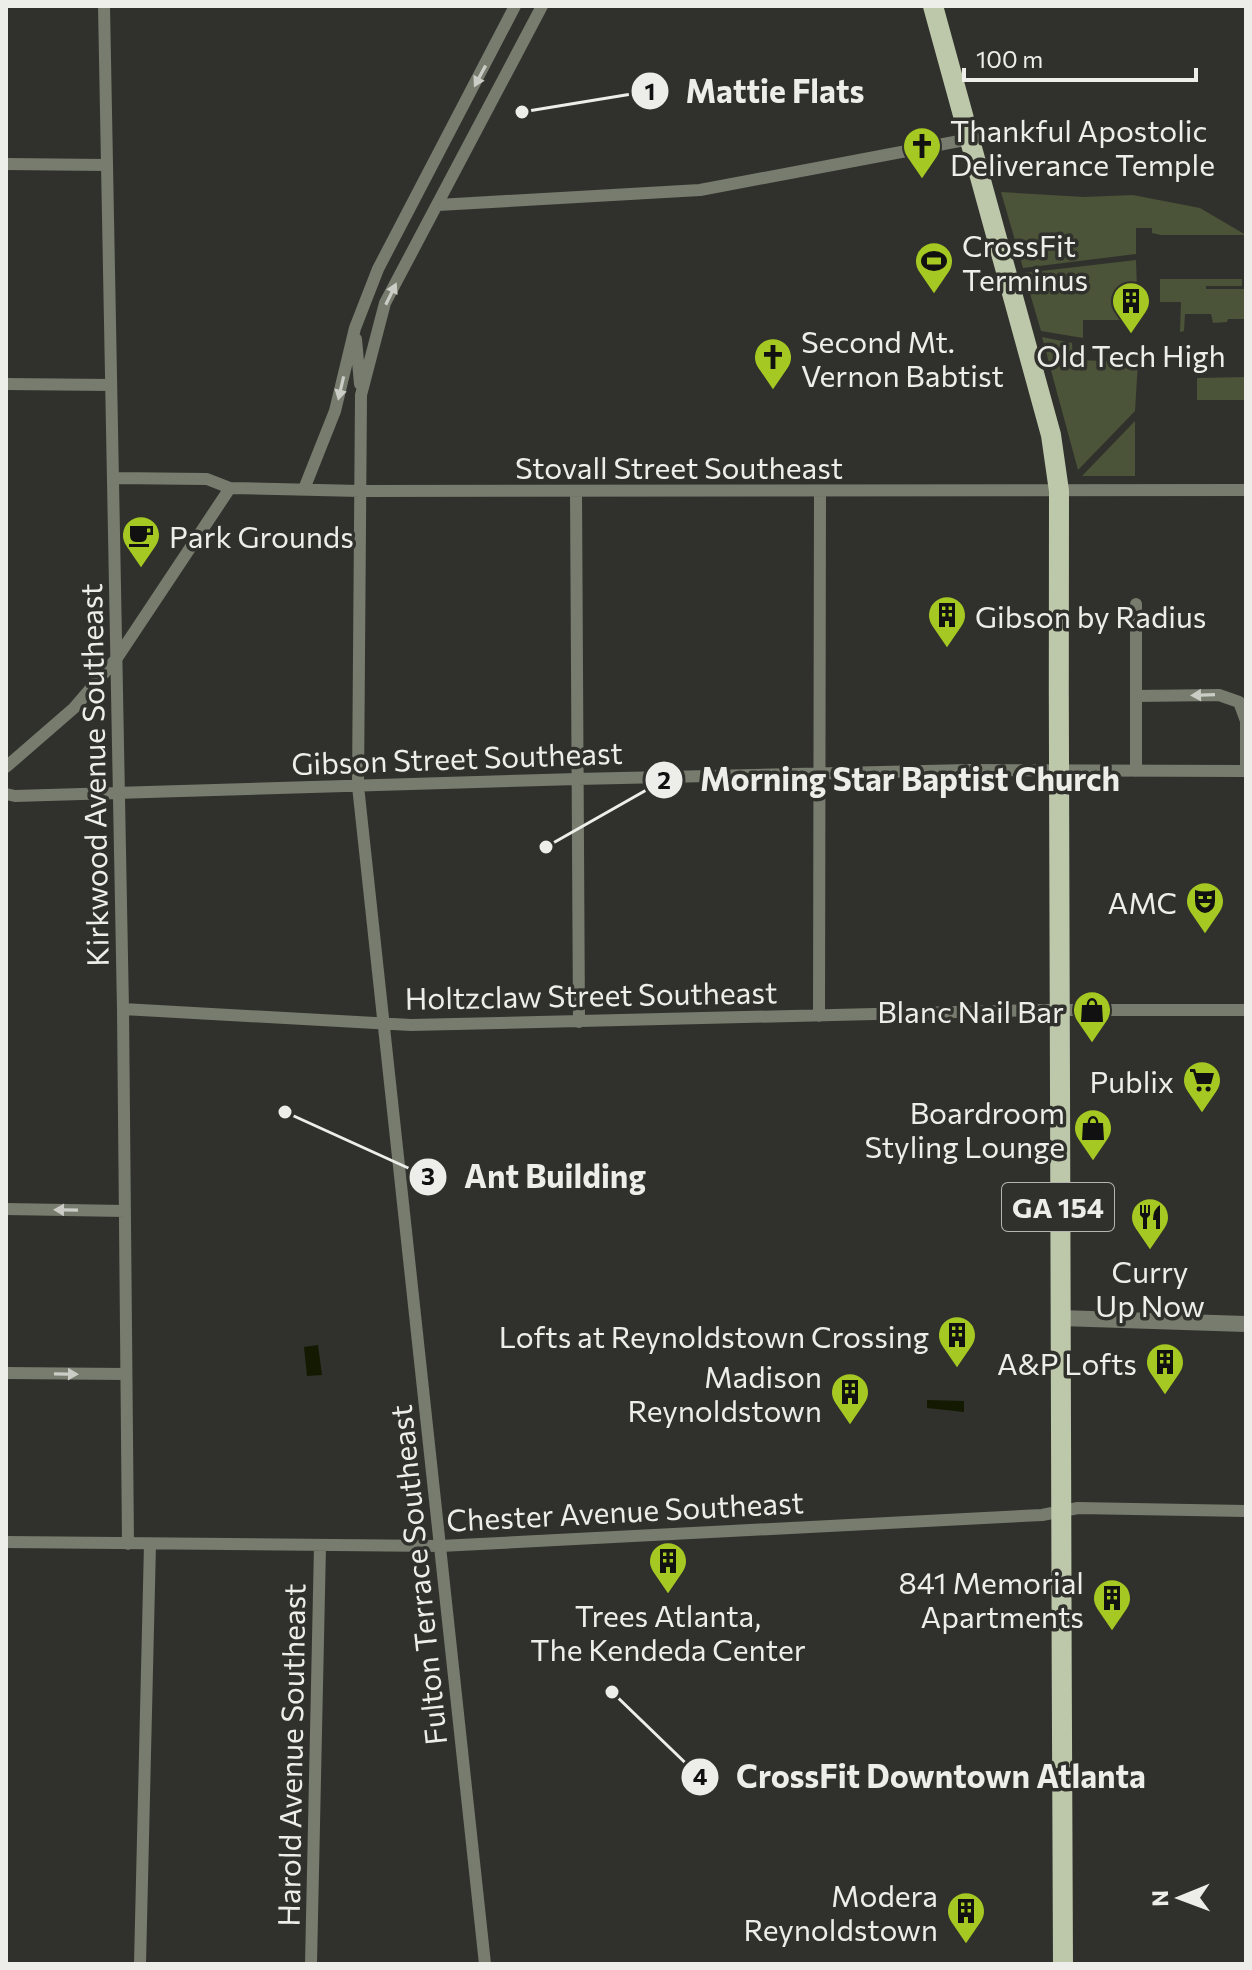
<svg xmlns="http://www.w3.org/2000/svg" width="1252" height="1970" font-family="Commissioner,sans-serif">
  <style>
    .green { fill: #4b5338 }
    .water { fill: #131a01 }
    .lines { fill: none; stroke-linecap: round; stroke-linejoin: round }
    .minor { stroke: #777c6e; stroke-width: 12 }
    .tertiary { stroke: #777c6e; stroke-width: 16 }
    .primary { stroke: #bdc7aa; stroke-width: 20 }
    .oneway { fill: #caccc5 }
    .labels { text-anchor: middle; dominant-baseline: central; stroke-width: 7; stroke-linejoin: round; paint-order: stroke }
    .shield { fill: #30312c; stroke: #b4b5b1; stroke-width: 2 }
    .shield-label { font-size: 28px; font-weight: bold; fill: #edeeea }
    .poi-label { font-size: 30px; fill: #edeeea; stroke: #30312c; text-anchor: end }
    .street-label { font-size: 30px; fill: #edeeea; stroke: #30312c }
    .leader { fill: none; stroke: #edeeea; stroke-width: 3 }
    .callout-dot { fill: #edeeea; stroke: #30312c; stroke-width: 3 }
    .mark-label { font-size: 24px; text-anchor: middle; font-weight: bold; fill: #111 }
    .callout-label { font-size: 32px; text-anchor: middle; font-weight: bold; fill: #edeeea; stroke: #30312c; stroke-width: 7; stroke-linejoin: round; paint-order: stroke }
  </style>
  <rect width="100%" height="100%" fill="#30312c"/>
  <path class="green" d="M1001,192l83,5 49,-2 67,13 46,27h-85l-9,-2v-5h-16v26l-113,14z
    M1136,260l2,60h-55v18l-42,-7 -17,-58z
    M1160,279h82v7h-36v3h40v30h-18l-1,3 -14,1 -2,-9h-26l-1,17 -4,1 1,-30h-21z
    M1042,337l30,6 1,17 65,2 -3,49 -57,59z
    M1246,377v23h-49v-22z
    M1135,421v55h-53z"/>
  <path class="water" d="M318,1345l4,30 -15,1 -3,-29z
    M927,1400l37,1v11l-37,-4z"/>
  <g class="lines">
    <path class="minor" d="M104,6l19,1003 5,535
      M6,164l100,1
      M438,205l262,-15 270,-51
      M356,339l4,45
      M6,384l105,1
      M114,478l93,1 23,9 130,3 886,-1
      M304,489l31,-78 20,-83 23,-59 137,-263
      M576,492l3,530
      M1136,604v167
      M1136,696l83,-1 20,7 7,19v48
      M6,767l68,-59 43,-50 113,-170
      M6,794l9,2 562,-17 391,-9 278,1
      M123,1009l288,16 632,-15h203
      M819,1016l1,-524
      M6,1209l119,2
      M6,1373l120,1
      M6,1542l434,4 602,-31 36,-7 168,3
      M140,1964l10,-420
      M311,1964l9,-418
      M485,1964l-127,-1178 3,-391 24,-92 157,-297"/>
    <path class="tertiary" d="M1060,1318l186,6"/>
    <path class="primary" d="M933,6l118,429 8,56c-1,491 2,982 4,1473"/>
  </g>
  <defs><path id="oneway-solid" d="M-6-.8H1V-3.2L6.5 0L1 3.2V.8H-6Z" transform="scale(2)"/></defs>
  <g class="oneway">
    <use href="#oneway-solid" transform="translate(480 76) rotate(118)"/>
    <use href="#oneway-solid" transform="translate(391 294) rotate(-64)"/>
    <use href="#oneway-solid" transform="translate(341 388) rotate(103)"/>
    <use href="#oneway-solid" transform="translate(1203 695) rotate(178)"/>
    <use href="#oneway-solid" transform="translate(66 1210) rotate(-179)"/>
    <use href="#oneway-solid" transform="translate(66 1374) rotate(1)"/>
  </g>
  <defs>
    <g id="church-pin" transform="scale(2)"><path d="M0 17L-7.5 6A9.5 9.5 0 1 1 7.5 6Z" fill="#a5c822" stroke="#30312c"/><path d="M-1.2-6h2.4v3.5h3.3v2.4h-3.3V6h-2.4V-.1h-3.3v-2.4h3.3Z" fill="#111"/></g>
    <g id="stadium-pin" transform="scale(2)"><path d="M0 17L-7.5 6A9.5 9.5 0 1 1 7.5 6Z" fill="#a5c822" stroke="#30312c"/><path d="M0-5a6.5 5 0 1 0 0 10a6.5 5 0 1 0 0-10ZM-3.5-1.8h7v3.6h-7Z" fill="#111"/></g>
    <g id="building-pin" transform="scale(2)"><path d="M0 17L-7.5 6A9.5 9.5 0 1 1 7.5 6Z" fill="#a5c822" stroke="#30312c"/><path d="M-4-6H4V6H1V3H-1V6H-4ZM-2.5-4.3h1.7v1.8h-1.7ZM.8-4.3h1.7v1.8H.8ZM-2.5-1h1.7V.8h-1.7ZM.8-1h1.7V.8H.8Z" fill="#111"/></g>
    <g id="cafe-pin" transform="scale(2)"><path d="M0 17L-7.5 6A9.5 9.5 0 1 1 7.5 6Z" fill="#a5c822" stroke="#30312c"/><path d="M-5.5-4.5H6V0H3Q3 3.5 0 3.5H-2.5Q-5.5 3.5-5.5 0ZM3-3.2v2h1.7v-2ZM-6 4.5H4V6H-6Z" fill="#111"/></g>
    <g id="theatre-pin" transform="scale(2)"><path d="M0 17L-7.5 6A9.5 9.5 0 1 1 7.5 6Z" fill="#a5c822" stroke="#30312c"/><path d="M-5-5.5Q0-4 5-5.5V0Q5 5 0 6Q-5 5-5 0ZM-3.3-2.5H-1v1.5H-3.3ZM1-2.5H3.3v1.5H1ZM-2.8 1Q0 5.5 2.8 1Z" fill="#111"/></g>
    <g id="shop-pin" transform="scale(2)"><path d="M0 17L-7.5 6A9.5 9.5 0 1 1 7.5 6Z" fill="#a5c822" stroke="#30312c"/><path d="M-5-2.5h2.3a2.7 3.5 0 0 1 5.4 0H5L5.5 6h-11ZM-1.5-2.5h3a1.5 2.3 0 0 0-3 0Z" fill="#111"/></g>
    <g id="supermarket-pin" transform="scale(2)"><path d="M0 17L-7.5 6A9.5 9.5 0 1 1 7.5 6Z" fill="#a5c822" stroke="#30312c"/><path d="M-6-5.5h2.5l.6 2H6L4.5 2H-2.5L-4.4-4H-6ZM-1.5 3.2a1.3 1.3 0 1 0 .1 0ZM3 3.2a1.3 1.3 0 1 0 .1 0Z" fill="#111"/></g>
    <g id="restaurant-pin" transform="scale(2)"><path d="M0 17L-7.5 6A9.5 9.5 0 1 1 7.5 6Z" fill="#a5c822" stroke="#30312c"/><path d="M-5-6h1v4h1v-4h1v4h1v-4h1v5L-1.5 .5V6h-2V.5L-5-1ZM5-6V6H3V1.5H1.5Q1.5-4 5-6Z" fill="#111"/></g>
  </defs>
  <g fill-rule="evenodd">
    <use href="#church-pin" x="922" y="146"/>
    <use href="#stadium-pin" x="934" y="261"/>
    <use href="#building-pin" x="1131" y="301"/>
    <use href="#church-pin" x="773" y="357"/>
    <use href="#cafe-pin" x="141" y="535"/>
    <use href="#building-pin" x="947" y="615"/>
    <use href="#theatre-pin" x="1205" y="901"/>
    <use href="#shop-pin" x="1092" y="1010"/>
    <use href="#supermarket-pin" x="1202" y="1080"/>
    <use href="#shop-pin" x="1093" y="1128"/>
    <use href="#restaurant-pin" x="1150" y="1217"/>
    <use href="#building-pin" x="957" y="1335"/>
    <use href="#building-pin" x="1165" y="1362"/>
    <use href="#building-pin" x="850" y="1392"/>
    <use href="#building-pin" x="668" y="1561"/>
    <use href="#building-pin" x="1112" y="1598"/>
    <use href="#building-pin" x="966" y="1911"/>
  </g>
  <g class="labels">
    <rect class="shield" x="1002" y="1183" width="112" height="48" rx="6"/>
    <g class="shield-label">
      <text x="1058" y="1207">GA 154</text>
    </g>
    <g class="poi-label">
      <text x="950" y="129" text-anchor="start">Thankful Apostolic<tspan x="950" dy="34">Deliverance Temple</tspan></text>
      <text x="962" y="244" text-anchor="start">CrossFit<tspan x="962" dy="34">Terminus</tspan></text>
      <text x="801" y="340" text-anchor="start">Second Mt.<tspan x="801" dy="34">Vernon Babtist</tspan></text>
      <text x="1131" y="354" text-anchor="middle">Old Tech High</text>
      <text x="169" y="535" text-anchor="start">Park Grounds</text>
      <text x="975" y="615" text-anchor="start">Gibson by Radius</text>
      <text x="1177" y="901">AMC</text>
      <text x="1064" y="1010">Blanc Nail Bar</text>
      <text x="1174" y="1080">Publix</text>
      <text x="1065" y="1111">Boardroom<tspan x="1065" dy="34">Styling Lounge</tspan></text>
      <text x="1150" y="1270" text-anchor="middle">Curry<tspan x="1150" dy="34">Up Now</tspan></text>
      <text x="929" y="1335">Lofts at Reynoldstown Crossing</text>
      <text x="1137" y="1362">A&amp;P Lofts</text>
      <text x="822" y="1375">Madison<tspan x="822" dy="34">Reynoldstown</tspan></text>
      <text x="1084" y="1581">841 Memorial<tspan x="1084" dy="34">Apartments</tspan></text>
      <text x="668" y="1614" text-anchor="middle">Trees Atlanta,<tspan x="668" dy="34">The Kendeda Center</tspan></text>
      <text x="938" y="1894">Modera<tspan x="938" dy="34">Reynoldstown</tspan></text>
    </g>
    <g class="street-label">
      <text x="679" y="466">Stovall Street Southeast</text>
      <text transform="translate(457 757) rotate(-2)">Gibson Street Southeast</text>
      <text transform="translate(93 775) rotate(-91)">Kirkwood Avenue Southeast</text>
      <text transform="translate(591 994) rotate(-1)">Holtzclaw Street Southeast</text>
      <text transform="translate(625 1510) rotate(-3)">Chester Avenue Southeast</text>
      <text transform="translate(417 1575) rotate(-96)">Fulton Terrace Southeast</text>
      <text transform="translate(290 1755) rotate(-89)">Harold Avenue Southeast</text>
    </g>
  </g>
  <path class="leader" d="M522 112L650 91M546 847L664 780M285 1112L428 1177M612 1692L700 1777"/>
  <g class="callout-dot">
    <circle cx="522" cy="112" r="8"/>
    <circle cx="546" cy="847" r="8"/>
    <circle cx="285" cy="1112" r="8"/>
    <circle cx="612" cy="1692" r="8"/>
    <circle cx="650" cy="91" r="20"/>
    <circle cx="664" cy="780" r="20"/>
    <circle cx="428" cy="1177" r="20"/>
    <circle cx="700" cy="1777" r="20"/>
  </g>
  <g class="mark-label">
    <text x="650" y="100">1</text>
    <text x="664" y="789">2</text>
    <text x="428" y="1185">3</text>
    <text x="700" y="1785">4</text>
  </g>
  <g class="callout-label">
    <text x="775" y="103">Mattie Flats</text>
    <text x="910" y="791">Morning Star Baptist Church</text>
    <text x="555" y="1188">Ant Building</text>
    <text x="941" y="1788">CrossFit Downtown Atlanta</text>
  </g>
  <rect width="1252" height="1970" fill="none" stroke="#edeeea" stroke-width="16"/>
  <g transform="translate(1180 1898) rotate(269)" stroke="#30312c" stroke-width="6" paint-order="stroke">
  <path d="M0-6L14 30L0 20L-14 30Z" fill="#edeeea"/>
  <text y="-12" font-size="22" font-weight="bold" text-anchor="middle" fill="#edeeea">N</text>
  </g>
  <path d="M964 68v12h232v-12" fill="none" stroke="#edeeea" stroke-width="4"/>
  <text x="976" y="68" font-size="24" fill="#edeeea" stroke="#30312c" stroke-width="6" paint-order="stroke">100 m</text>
</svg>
